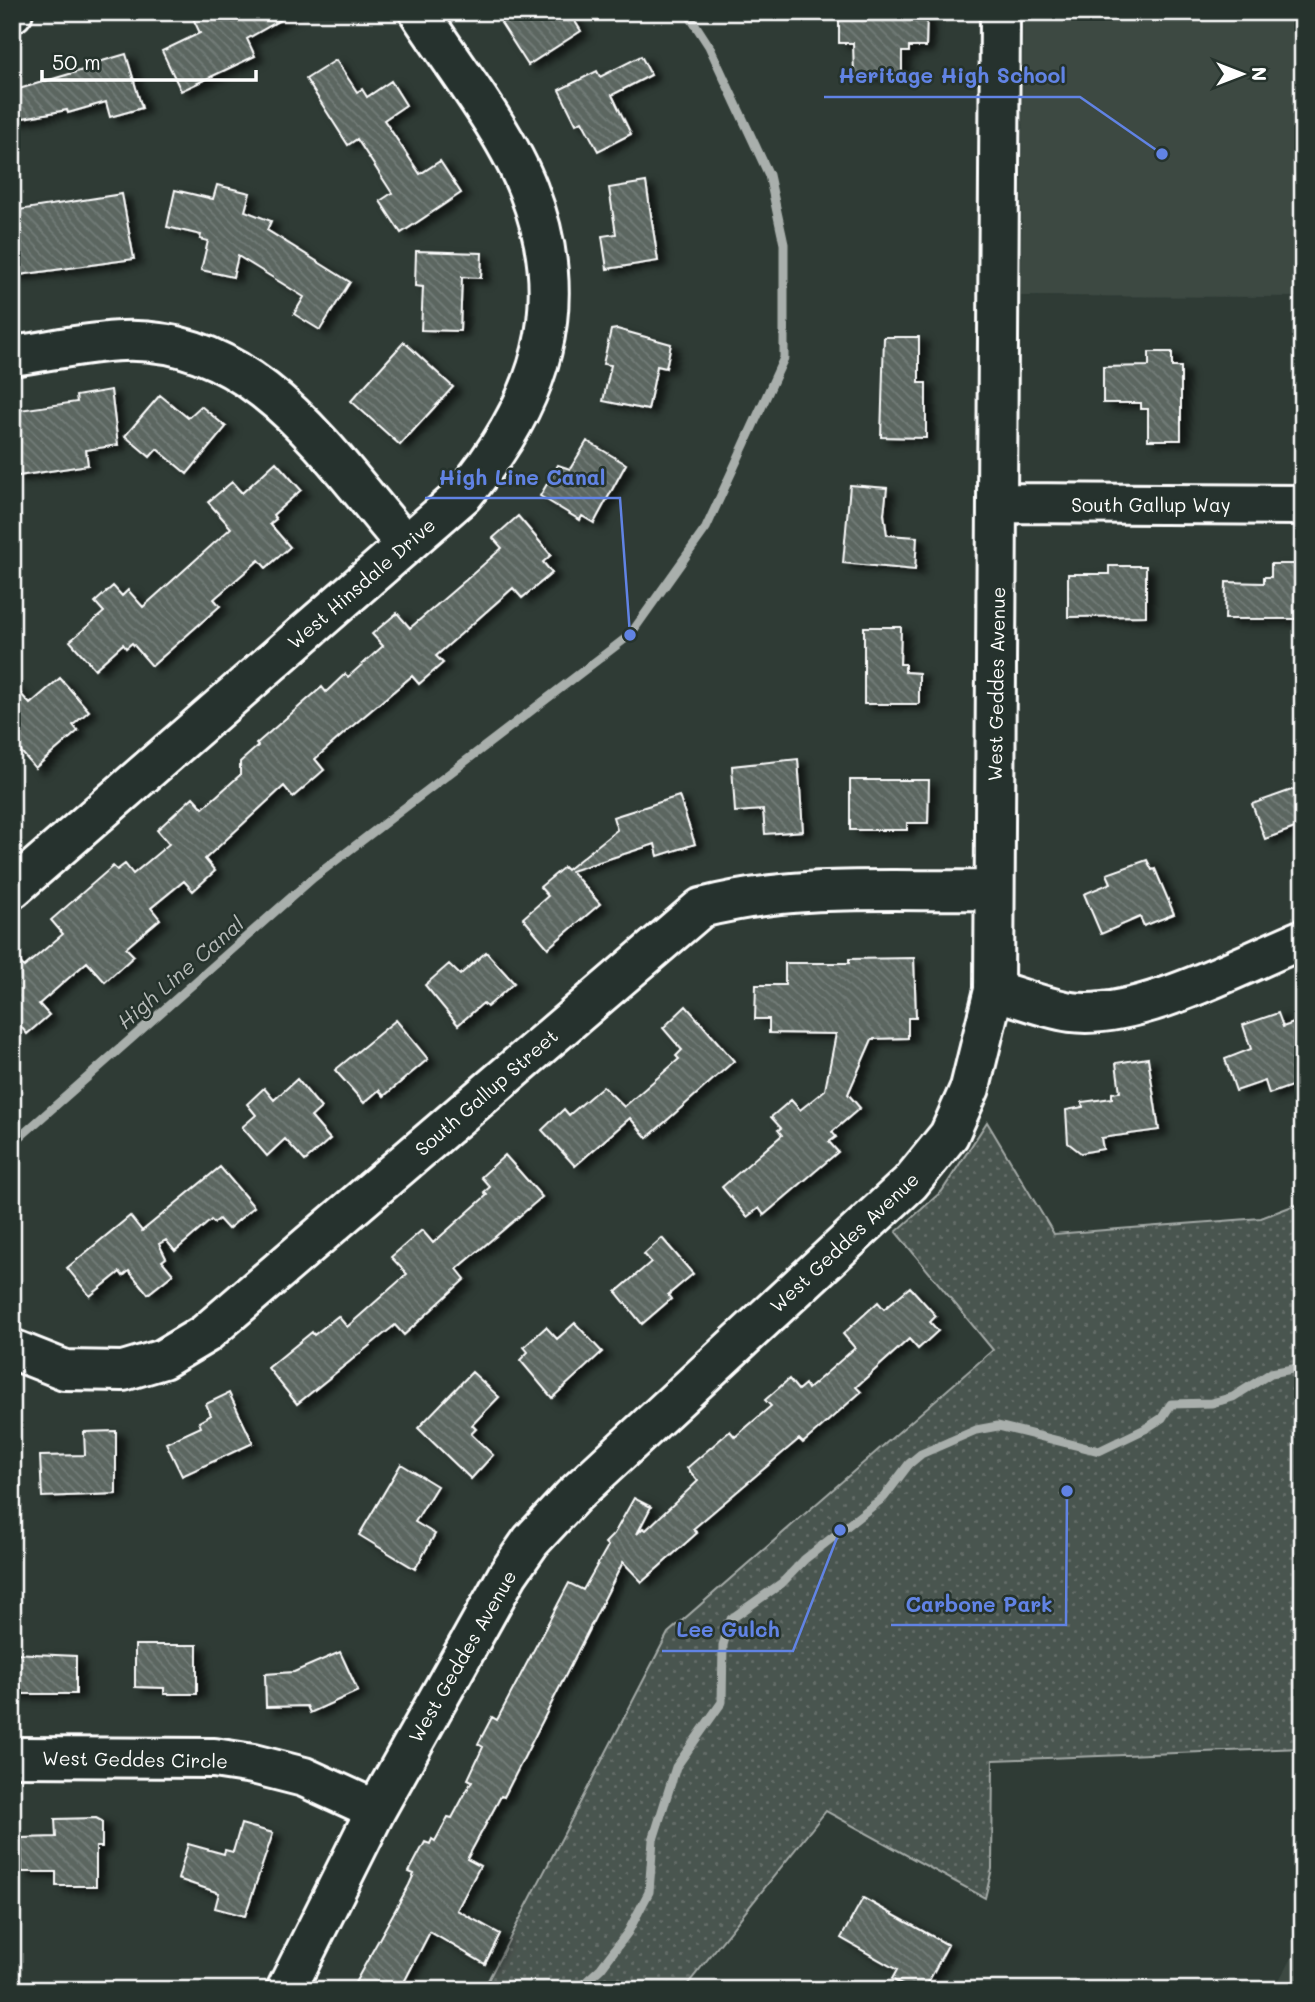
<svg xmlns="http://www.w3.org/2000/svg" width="1315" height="2002" font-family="Mali,sans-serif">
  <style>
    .built { fill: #3c4842 }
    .park { fill: url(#park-dots); stroke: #a4aaa7; stroke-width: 2 }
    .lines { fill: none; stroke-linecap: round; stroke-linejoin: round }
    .stream { stroke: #a9afac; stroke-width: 9 }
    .building { fill: url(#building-back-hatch); stroke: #fff; stroke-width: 2; filter: url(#shadow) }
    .minor-casing { stroke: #fff; stroke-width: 44 }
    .minor { stroke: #26332d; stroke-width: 38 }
    .labels { text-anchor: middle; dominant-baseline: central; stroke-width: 5; stroke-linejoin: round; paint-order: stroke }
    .street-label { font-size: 19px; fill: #fff; stroke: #26332d }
    .water-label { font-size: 21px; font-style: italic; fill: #b8bcba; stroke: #26332d }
    .leader { fill: none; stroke: #6183e4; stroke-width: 2.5 }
    .callout-dot { fill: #6183e4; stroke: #26332d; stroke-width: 2.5 }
    .callout-label { font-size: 21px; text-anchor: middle; font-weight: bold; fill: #6183e4; stroke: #26332d; stroke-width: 5; stroke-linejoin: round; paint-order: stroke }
  </style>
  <defs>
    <pattern id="park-dots" width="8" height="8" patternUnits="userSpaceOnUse" patternTransform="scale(1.75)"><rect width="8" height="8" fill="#4a544f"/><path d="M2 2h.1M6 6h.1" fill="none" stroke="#656e69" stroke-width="1.8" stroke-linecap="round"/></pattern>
    <pattern id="building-back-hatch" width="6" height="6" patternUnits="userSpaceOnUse" patternTransform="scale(1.75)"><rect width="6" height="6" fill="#5b6661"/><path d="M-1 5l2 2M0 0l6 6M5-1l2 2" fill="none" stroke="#747d79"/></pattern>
    <filter id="shadow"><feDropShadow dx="8" dy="4.5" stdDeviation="3.5" flood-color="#0009"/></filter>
  </defs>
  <rect width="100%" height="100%" fill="#2f3b35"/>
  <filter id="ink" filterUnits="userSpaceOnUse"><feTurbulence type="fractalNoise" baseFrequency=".0143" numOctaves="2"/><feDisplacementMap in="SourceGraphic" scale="14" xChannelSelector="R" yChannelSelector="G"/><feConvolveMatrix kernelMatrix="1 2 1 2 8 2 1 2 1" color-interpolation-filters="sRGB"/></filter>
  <g filter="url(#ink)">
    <path class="built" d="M1023,12h280v285l-282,-1z
      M1303,1935v55h-29z"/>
    <path class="park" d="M987,1122l67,112 207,-16 42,-16v546l-310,12 -1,109 -7,29 -159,-87 -143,179h-200l185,-357 325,-283 -97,-118 46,-41z"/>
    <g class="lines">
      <path class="stream" d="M12,1144l301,-266 317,-243 76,-107 78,-170v-114l-15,-69 -60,-129 -22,-34
        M577,1990l24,-22 27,-36 21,-40 4,-52 23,-73 46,-65 1,-57 8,-26 51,-36 23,-24 79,-62 25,-33 12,-10 55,-24 22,-4 101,25 46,-22 17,-11 9,-14 41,-1 21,-6 38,-24 32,-6"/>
    </g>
    <path class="building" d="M190,12h104l-47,27 8,17 -74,35 -19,-40 38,-18z
      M501,12h68l12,19 -53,34 -27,-42 5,-3z
      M839,12h88l-1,35h-17v5h-7v23h-48l-1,-32h-14z
      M126,54l16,54 -32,9 -4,-15 -38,11 -1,-3 -55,10v-29l81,-24 -1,-3z
      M641,56l10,19 -39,20 19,39 -33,17 -16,-30 -6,3 -17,-34 38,-19 3,6z
      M336,60l21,32 5,-3 5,8 24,-16 15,24 -22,15 36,54 20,-13 21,32 -60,40 -21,-32 12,-8 -35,-54 -9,6 -42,-66z
      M646,182l12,79 -51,8 -5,-33 14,-2 -7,-46z
      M217,185l33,8 -5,18 26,10 -4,9 83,52 -30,48 -26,-16 10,-17 -66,-41 -5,21 -32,-7 7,-29 -8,-2 1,-4 -34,-8 8,-37 38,9z
      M122,194l12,65 -122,17v-65z
      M416,251l66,2 -1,25 -19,-1 -2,54 -39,-1 2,-43 -8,-1z
      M617,329l54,15 -5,24 -9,-2 -9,44 -45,-9 8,-36 -8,-1 8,-34z
      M884,337h35v46h7v55l-45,-1z
      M404,342l49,45 -53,58 -49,-44z
      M1149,352h23v15h9v73h-33v-31h-7v-6h-38v-36l46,-1z
      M111,390l7,55 -32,5 2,15 -76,12v-66l65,-9 -1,-6z
      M160,395l28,23 13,-12 25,21 -39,47 -30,-25 -7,8 -25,-21z
      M587,441l39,23 -32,59 -12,-7 -2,4 -40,-24 18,-31 12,4z
      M276,462l25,28 -28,25 3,4 -6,5 20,23 -24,21 -7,-8 -45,39 6,7 -68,60 -20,-23 -6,5 -3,-4 -28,25 -25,-28 34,-29 -9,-10 18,-16 9,10 6,-6 15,17 88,-79 -23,-26 24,-20 10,11z
      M850,485l37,3 -3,26 3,21 30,2 -2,33 -72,-7z
      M518,516l33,39 -8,7 9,11 -30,25 -9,-10 -77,68 7,7 -24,21 -7,-8 -62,52 -35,31 9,11 -31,27 -9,-11 -79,73 10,12 -22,20 -9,-10 -33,27 9,11 -34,29 8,8 -29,26 -18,-20 -48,42 10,11 -22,19 -15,-18v-63l12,14 39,-33 -12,-14 62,-54 4,4 8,-6 8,10 36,-30 -12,-14 36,-33 10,11 37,-33v-13l18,-16 -2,-2 66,-57 4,5 19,-18 3,3 35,-31 -11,-12 25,-21 13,15 57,-49 35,-31 -9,-10z
      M1271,564h32v55h-78l1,-37 38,1v-6h7z
      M1109,566h37v50l-78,1v-43h41z
      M864,627h37l-1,37h5v8l14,1v31h-55z
      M60,678l29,33 -16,14 5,6 -43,37 -23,-27v-57l18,20z
      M798,759l5,72 -38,3 -2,-24 -28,2 -3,-46z
      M850,780h79l-1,43h-21v7h-57z
      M1303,786v39l-38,14 -13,-35z
      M679,796l16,48 -37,12 -3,-12 -84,27 29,33 -52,44 -25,-30 25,-22 -8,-9 24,-20 3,3 50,-40 -4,-13z
      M1147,860l5,10 3,-1 19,45 -30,12 -4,-9 -39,17 -17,-40 27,-11 -4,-9z
      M486,952l28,31 -27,24 -4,-4 -25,22 -33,-40 24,-21 11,11z
      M914,958l2,60h-8v20l-36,1 -24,55 12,14 -28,24 4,5 -7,5 9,10 -74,63 -5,-7 -12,9 -25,-30 60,-52 -4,-5 3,-2 -10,-11 20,-17 9,10 25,-20 11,-56 -67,-1v-14h-14l1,-34h29v-22h64v-4z
      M686,1006l48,55 -87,77 -17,-20 -55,48 -33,-36 22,-21 5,6 34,-29 21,21 55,-48 -3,-3 6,-6 -19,-22z
      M1278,1013l5,14 13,-5 7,18v14l-8,3 8,25 -34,12 -4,-13 -29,10 -11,-32 26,-10 -8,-24z
      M396,1020l32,39 -44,37 -5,-6 -15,13 -29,-33z
      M1148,1058l11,72 -58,8 2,11 -22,4 -13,-10 -2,-33 17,-3 -1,-5 30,-4v-5l8,-1 -4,-29z
      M297,1079l24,29 -10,9 19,22 -25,22 -20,-22 -18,17 -25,-29 14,-12 -9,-11 17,-16 10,12z
      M505,1155l37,42 -85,72 8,10 -61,56 -9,-10 -98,79 -29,-36 44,-36 2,3 24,-19 9,11 60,-53 -16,-17 31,-27 11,13 54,-48 -3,-3 6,-5 -9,-10z
      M220,1167l34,40 -26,22 -9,-10 -5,4 -3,-3 -36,31 -9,-11 -7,4 7,14 -4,3 11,13 -25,20 -19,-23 -6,5 -3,-4 -30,24 -23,-28 63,-52 12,15z
      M662,1238l31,36 -25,21 3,4 -29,25 -26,-32 35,-30 -7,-8z
      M910,1287l26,29 -6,6 8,9 -20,18 -9,-10 -53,48 5,5 -58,51 -4,-4 -106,90 4,4 -55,49 -19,-20 -119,235 -3,-1 -34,63 13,7 -23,44 43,24 -15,30 -55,-32 -30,58h-49l58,-105 5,-11 -5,-2 16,-30 5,2 2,-5 3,2 13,-24 4,1 20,-37 -4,-2 15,-32 -5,-3 14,-27 5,3 72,-137 14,7 25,-44 -3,-3 9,-9 20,-36 17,9 -14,27 6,-6 3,2 52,-49 -11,-13 43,-37 5,6 36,-31 -6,-6 24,-21 9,11 7,-6 3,5 47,-41 -12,-14 35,-32 6,7z
      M575,1323l27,29 -50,46 -32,-38 8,-8 -4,-5 22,-20 11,12z
      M472,1372l27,25 -27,28 4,4 -5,5 22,21 -22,24 -53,-51z
      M229,1393l24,50 -71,33 -16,-33 35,-16 -2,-5 12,-7 -5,-11z
      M116,1431v63l-74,3 -2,-41 45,-1 -1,-23z
      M401,1464l36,22 -22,36 20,12 -20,35 -56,-34z
      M135,1645h62v49h-33v-6l-29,-1z
      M340,1652l18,39 -48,22 -3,-7 -41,1 -1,-33 29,-2z
      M12,1653l64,3v38h-64z
      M96,1818l6,3v26h-6v39h-40v-14h-34l-1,-34 35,-1 -1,-18z
      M241,1824l32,9 -28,83 -30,-8 4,-15 -41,-14 10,-35 36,10 1,-4 8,2z
      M863,1898l85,47 -24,45h-14l-18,-11 5,-9 -56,-32z"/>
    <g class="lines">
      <g class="minor-casing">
        <path id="minor" d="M12,13l1,-1
          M12,356c37,-5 75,-14 111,-15 132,-5 206,115 282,203
          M999,503l304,2
          M12,889l451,-394c77,-92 111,-189 65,-306 -23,-59 -74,-123 -109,-177
          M994,990c24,7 51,18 77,22 67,9 169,-47 232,-73
          M12,1349l53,21 58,1 40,-12 42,-25 496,-426c94,-25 195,-16 292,-18
          M12,1757l202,1 39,6 51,13 72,33
          M286,1990l90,-180 132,-236 23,-33 42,-45 337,-313 39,-48 21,-47 24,-98 6,-978"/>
      </g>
      <use href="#minor" class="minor"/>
    </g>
  </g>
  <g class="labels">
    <g class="street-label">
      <text x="1151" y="504">South Gallup Way</text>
      <text transform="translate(361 583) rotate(-41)">West Hinsdale Drive</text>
      <text transform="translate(996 684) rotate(-89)">West Geddes Avenue</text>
      <text transform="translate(486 1092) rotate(-41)">South Gallup Street</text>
      <text transform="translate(844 1242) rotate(-43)">West Geddes Avenue</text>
      <text transform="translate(462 1656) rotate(-60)">West Geddes Avenue</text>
      <text transform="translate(135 1759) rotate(1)">West Geddes Circle</text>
    </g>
    <g class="water-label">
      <text transform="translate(180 972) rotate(-41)">High Line Canal</text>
    </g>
  </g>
  <path class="leader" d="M1162 154L1080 97H824M630 635L620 498H425M1067 1491L1066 1625H891M840 1530L793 1651H662"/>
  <g class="callout-dot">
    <circle cx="1162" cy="154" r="7"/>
    <circle cx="630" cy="635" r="7"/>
    <circle cx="1067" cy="1491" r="7"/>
    <circle cx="840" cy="1530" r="7"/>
  </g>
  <g class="callout-label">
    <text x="952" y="83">Heritage High School</text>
    <text x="522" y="485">High Line Canal</text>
    <text x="979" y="1612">Carbone Park</text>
    <text x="728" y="1637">Lee Gulch</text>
  </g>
  <rect width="1315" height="2002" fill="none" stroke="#26332d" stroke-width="42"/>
  <rect x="21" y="21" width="1273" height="1960" fill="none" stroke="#fff" stroke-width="2.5" filter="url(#ink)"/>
  <g transform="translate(1242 74) rotate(90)" stroke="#26332d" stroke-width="5" paint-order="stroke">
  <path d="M0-5L12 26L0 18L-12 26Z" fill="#ffffff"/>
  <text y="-10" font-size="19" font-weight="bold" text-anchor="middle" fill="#ffffff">N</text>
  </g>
  <path d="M42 70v10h214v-10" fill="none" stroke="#ffffff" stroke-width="3.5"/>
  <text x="52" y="70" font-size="21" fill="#ffffff" stroke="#26332d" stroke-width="5" paint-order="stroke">50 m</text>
</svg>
